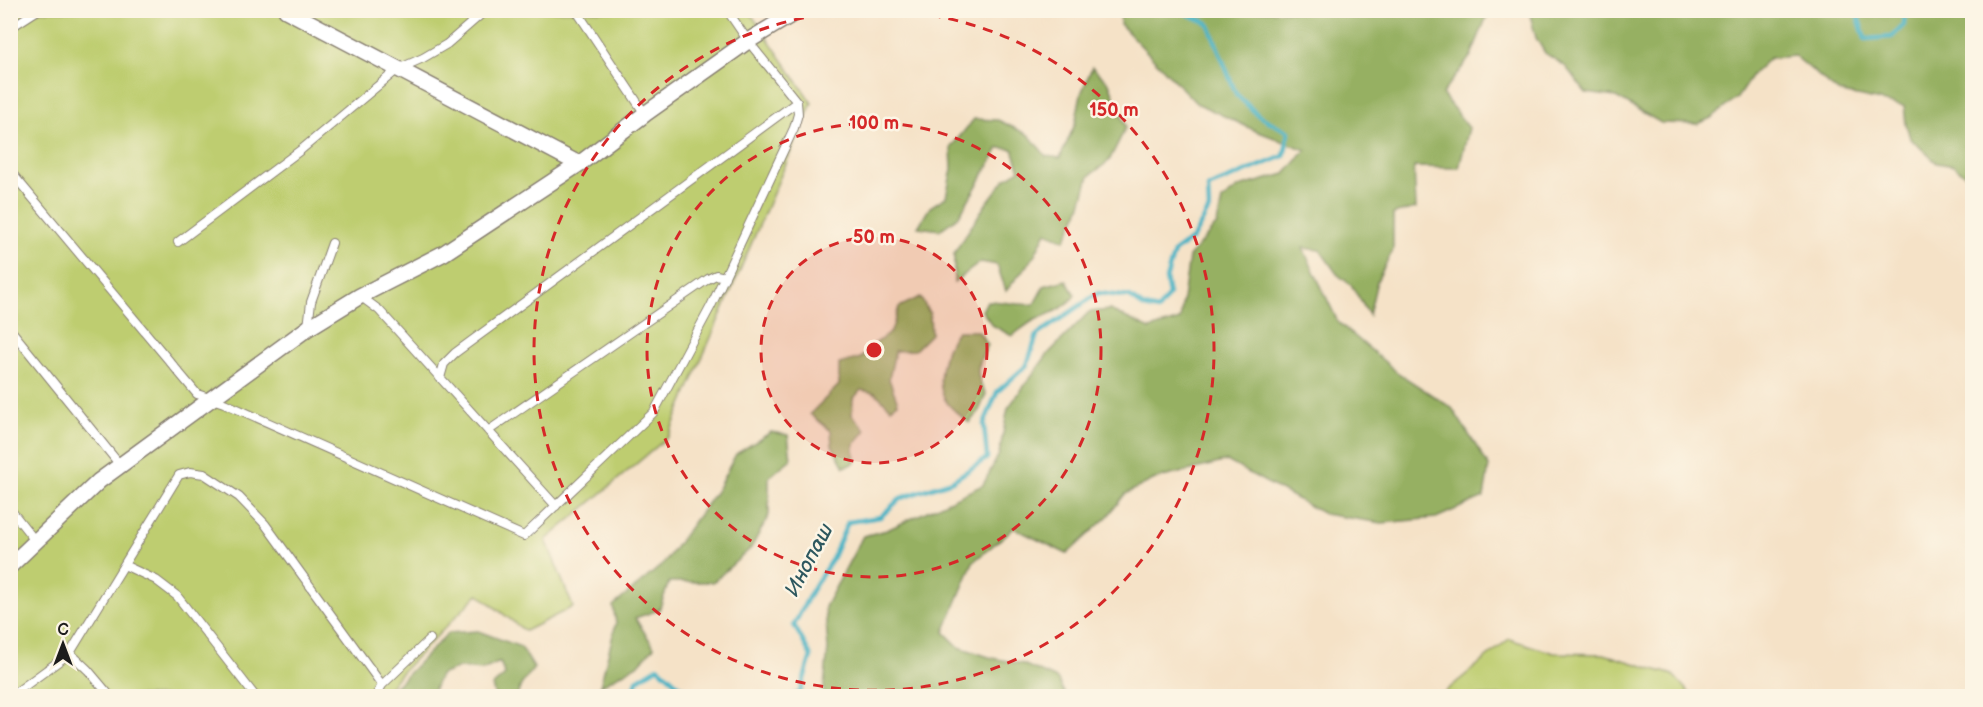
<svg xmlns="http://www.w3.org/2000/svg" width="1983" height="707" font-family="'Balsamiq Sans',sans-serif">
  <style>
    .green { fill: #becd6f; stroke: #6d7446; stroke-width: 1.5 }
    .forest { fill: #96b062; stroke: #59663f; stroke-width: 1.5 }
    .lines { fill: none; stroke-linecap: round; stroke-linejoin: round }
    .stream { stroke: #46b2c4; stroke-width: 4.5 }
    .service-casing { stroke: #887f72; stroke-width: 10 }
    .minor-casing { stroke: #887f72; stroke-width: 18 }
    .service { stroke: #fff; stroke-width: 8 }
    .minor { stroke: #fff; stroke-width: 15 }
    .ring { fill: none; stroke: #d62828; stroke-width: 3; stroke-dasharray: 10 8 }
    .labels { text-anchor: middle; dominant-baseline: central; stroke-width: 5; stroke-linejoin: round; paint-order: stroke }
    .water-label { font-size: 21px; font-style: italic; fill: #2d585f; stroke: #fcf5e5 }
    .centre { fill: #d62828; stroke: #fcf5e5; stroke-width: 3 }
    .ring-label { font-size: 18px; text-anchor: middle; font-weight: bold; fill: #d62828; stroke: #fcf5e5; stroke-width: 5; stroke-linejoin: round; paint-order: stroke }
  </style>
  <rect width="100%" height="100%" fill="#fcf5e5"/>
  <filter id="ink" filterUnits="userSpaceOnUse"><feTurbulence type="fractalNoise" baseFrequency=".0167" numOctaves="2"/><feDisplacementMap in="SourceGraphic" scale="12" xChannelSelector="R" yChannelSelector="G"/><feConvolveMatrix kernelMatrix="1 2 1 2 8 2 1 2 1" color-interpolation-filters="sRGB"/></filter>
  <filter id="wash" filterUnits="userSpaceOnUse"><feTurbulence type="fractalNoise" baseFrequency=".008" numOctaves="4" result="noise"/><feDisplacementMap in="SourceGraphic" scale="24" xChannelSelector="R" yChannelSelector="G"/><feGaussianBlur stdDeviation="1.35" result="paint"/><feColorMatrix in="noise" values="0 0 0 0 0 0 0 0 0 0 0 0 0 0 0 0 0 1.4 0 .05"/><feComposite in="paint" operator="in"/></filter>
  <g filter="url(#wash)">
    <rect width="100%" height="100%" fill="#f5e2c7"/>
    <path class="green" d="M10,11h739l63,92 -144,334 -122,103 27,67 -48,24 -47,-37 -79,81 -16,21h-372z
      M1509,639l45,14 50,1 69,21 19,21h-252z"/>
    <path class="forest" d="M1121,11h368l-18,45 -29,38 27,34 -10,40 -45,-1 2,41 -23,6v36l-16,31 -8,34 -17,-29 -15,-12 -17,-24 -17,-2 35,74 60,51 54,35 37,58 -5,31 -48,21 -54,5 -58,-9 -97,-53 -72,18 -30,15 -17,22 -41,38 -53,-26 -41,34 -29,70 15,15 33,11 31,6 34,15 9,17h-243l5,-47 -3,-42 38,-71 24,-6 96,-45 16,-31 9,-46 39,-53 42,-43 21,-2 40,19 30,-9 9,-63 28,-33 5,-24 17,-13 46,-13 21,-24 -50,-19 -60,-28 -76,-79z
      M1529,11h443v169l-18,-14 -17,-3 -27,-25 -4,-14 -2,-18 -66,-14 -43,-36 -25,2 -17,16 -16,24 -26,20 -13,6 -37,-1 -45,-26 -30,-4 -20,-26 -21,-14 -9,-15z
      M1092,67l17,16 17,44 -17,34 -20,15 -9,32 -15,32 -19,-8 -13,26 -27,33 -9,-26 -16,-3 -27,20v-29l32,-49 19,-25 15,-9 -7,-21 -14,-1 -40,68 -19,14 -22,-3 12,-20 16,-10 6,-28 -1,-22 23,-28 24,1 31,15 17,21 14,2 15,-34 6,-30z
      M1066,280l9,15c-11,16 -26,18 -42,26 -7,4 -14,10 -21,15l-20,-11 -10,-14 5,-10c17,0 31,5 47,3l10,-18z
      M920,297l10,17 1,20 -16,16 -20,1 -6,28 9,24 -7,5 -16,-15 -14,-3 -8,9 -1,16 14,15 -12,15 1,18 -11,4 -12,-22 -1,-14 -21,-17 29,-29v-21l22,-6 12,-13 18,-13 8,-25z
      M957,331h21l10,14c-11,21 -15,27 -2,49l-7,17 -10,12c-7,-6 -15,-12 -21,-19 -16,-20 -4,-55 9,-73z
      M771,432l17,3 3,24 -22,18v38l-18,33 -38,34h-44l-10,28 -24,8 19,29 -15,17 -39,22 16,-63 -3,-17 50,-42 54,-74 19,-36z
      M478,631l43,16 13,21 -13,17 -4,11h-22l-3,-10 13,-11 -5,-13 -17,8 -24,-2 -19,7 -9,21h-45l62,-63z"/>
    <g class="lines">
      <path class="stream" d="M1856,10l9,29 27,-2 12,-12 1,-15
        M633,696l4,-16 21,-13 33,29
        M792,696l8,-4 11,-36 -17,-31 18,-35 20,-31 16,-37 32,-5 21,-19 51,-17 35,-23 -3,-34 13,-32 30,-27 10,-30 61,-42 32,4 14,10 14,3 11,-15 -3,-16 8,-27 19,-14 16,-29 -1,-22 76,-31 5,-24 -30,-16 -23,-22 -28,-71 -21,-9 -2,-4"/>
    </g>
  </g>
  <g filter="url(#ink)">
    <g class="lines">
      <g class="service-casing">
        <path id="service" d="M576,10l69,104
          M10,28l28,-18
          M10,171l187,223 27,9 300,133 130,-124 57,-106 83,-178 4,-14 -1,-12 -49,-61 -21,-31
          M178,242l124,-93 96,-80 25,-11 24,-14 39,-34
          M360,296l19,14 177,196
          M308,327l3,-25 21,-59
          M10,329l110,136
          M440,378l4,-14 11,-11 342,-251
          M488,431l220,-152 8,-4 9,2
          M10,509l26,33
          M124,565l32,15 21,16 78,100
          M70,653l18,17 22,26
          M11,696l59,-43 109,-178 11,-3 14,2 35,23 26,27 117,161
          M376,696l6,-11 48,-46"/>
      </g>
      <g class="minor-casing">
        <path id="minor" d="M286,10l293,154
          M10,566l89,-85 209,-153 52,-32 84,-43 135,-89 66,-50 103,-73 51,-31"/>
      </g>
      <use href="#service" class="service"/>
      <use href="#minor" class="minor"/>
    </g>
  </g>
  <circle cx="874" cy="350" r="113" fill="#d62828" fill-opacity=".12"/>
  <g class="ring">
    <circle cx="874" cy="350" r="113"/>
    <circle cx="874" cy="350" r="227"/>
    <path d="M895 11A340 340 0 1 1 853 11"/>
  </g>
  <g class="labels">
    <g class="water-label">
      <text transform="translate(809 560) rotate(-62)">Инопаш</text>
    </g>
  </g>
  <circle cx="874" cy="350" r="9" class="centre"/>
  <g class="ring-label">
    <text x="1114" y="116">150 m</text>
    <text x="874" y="129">100 m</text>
    <text x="874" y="243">50 m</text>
  </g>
  <rect width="1983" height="707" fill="none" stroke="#fcf5e5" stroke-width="36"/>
  <g transform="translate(63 644)" stroke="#fcf5e5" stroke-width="4.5" paint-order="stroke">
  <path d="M0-4.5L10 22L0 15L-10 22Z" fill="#1c1c1c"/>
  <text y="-9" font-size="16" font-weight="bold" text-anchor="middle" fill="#1c1c1c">С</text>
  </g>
</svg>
